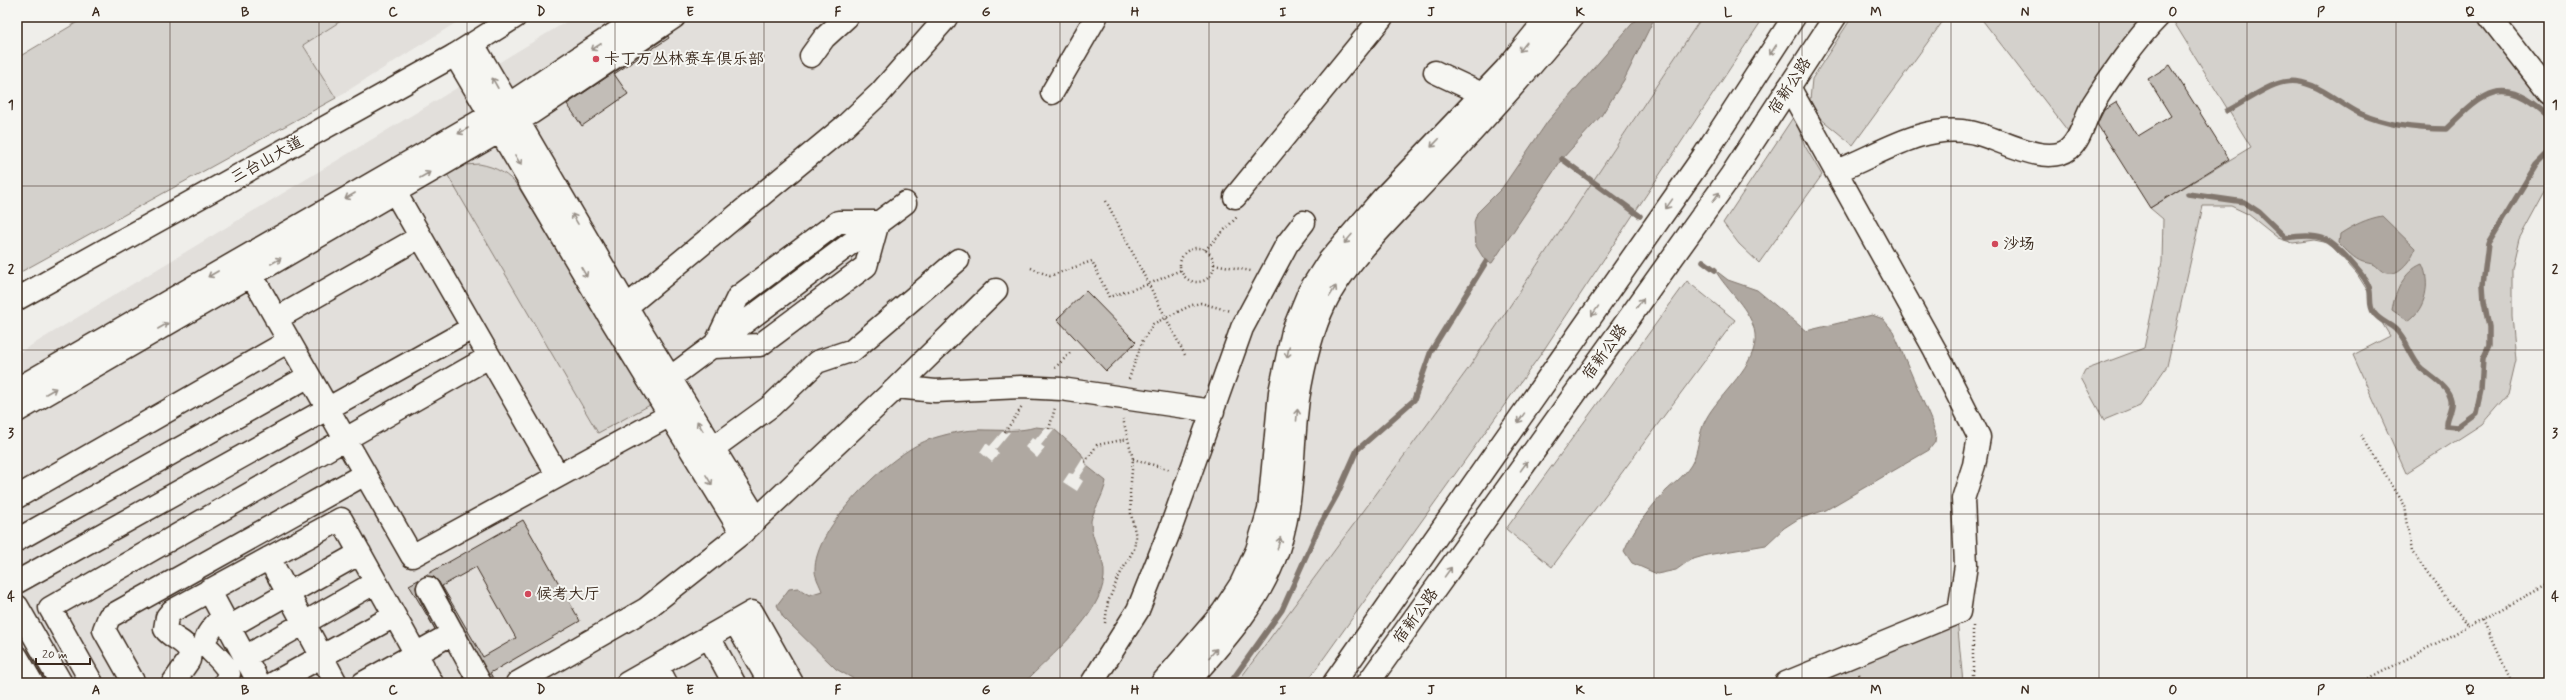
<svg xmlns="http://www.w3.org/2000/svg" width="2566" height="700" font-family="Mynerve,'LXGW WenKai TC',sans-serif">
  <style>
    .built { fill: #e2dfdb }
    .green { fill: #d4d1cc; stroke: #887e75 }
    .water { fill: #afa8a1; stroke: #81766d }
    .pier { fill: #efeeea }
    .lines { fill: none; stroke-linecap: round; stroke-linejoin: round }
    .stream { stroke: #81766d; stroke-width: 5.5 }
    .building { fill: #c2bdb7; stroke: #3b2a1e; fill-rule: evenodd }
    .minor-casing { stroke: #3b2a1e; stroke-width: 25 }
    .major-casing { stroke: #3b2a1e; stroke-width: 25 }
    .highway-casing { stroke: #3b2a1e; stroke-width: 25 }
    .path { stroke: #3b2a1e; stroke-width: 2.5; stroke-dasharray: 1 3; stroke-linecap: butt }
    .minor { stroke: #f6f6f2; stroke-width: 22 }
    .major { stroke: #f6f6f2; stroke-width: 22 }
    .highway { stroke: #f6f6f2; stroke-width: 22 }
    .oneway { stroke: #989088 }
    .grid { fill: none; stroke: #3b2a1e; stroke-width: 1; stroke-opacity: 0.55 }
    .poi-dot { fill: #d1495b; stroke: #f6f6f2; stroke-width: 1.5 }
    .labels { text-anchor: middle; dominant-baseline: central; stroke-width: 4; stroke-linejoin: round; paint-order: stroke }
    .poi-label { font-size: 16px; fill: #3b2a1e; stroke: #f6f6f2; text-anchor: start }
    .street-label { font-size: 16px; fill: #3b2a1e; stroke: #f6f6f2 }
    .neatline { fill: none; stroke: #3b2a1e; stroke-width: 1.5 }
    .grid-label { font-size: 13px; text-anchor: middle; font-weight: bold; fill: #3b2a1e }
  </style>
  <rect width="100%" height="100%" fill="#efeeea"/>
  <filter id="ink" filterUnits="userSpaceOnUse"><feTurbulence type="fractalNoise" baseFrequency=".025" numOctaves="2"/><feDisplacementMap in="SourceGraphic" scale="8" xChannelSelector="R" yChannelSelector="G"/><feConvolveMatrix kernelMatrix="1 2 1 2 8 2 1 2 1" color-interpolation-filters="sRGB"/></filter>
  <g filter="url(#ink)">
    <path class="built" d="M347,17h118l-129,81 -33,-53z
      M574,17h1128l-234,352 -231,314h-1220v-329z"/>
    <path class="green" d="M86,17h261l-44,28 33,53 -319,176v-216z
      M1702,17h62l-221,334 -237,332h-69l231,-314z
      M1852,17h94l-93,128 -33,-27 -10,-18 2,-21z
      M1980,17h498l71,86v81l-30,55 -7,30v47l4,44 -8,34 -26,30 -76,49 -53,-118 37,-19 -19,-31 -2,-12 -12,-19 -28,-31 -15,-3 -21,3 -15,-5 -30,-24 -17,-8h-28l-36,160 -27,39 -36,15 -23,-42 4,-8 59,-22 18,-86 1,-43 -13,-11 101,-61 -79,-128c-40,30 -69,84 -91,129z
      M1794,116l11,30 17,29 -63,88 -20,-19 -16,-21z
      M479,164c17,3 30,10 40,24l131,217 -52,28 -151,-259 18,-9z
      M1687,281l48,39 -183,247 -46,-38z
      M1957,619l6,64h-144z"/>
    <path class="water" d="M1638,17h17l-31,63 -23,36 -39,43 -70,104 -6,-1 -10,-16 -2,-24 3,-9 25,-25 46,-67z
      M2382,216l33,32c-2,10 -16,28 -27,25 -7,-1 -8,-4 -13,-8 -3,-2 -8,-2 -12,-3 -9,-3 -17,-12 -24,-19l1,-9c14,-9 26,-15 42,-18z
      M2422,264c9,18 4,45 -14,57l-16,-11c3,-18 12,-39 30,-46z
      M1715,270l13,10 29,10 49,41 66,-16 11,4 10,12 38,89 5,14 -1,8 -6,8 -103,60 -28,9 -14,9 -18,17 -59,10 -17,5 -14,10 -19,4 -25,-11 -8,-12c8,-20 23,-39 37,-55 10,-11 22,-18 30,-31 8,-13 7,-32 15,-46 13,-25 53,-55 49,-85 -3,-24 -28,-43 -40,-64z
      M1036,427l18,2 27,24 6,13 19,15c-2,14 -14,32 -15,40 -1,20 15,36 13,56 -3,39 -54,79 -80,106h-163l-25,-14 -53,-52 -6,-12 12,-16 9,-1 11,7 13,-4c-2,-6 -7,-14 -7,-20 -2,-43 75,-117 113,-131 17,-6 39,-11 57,-10 18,0 33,2 51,-3z"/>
    <path class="pier" d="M1045,428l9,1 -13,16 4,3 -8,10 -12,-11 7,-9 3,2z
      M1002,432h8l-15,18 4,3 -7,9 -12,-10 6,-9 4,3z
      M1083,458l4,8 -8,12 4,3 -6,10 -14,-9 6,-9 4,1z"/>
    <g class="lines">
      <path class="stream" d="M2227,111c18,-9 38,-25 57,-29 28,-6 53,21 77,32 27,12 57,15 86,15 38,-38 57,-55 102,-13
        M1562,159l78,57
        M2188,194l56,8 15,10 27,26c33,-6 43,-1 65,24 6,7 15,16 18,25 3,8 -1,19 5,26 6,8 14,10 21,16 12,11 15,27 25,38 10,10 28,18 31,33 2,9 -6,17 -5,26l11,1 19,-14 5,-23 2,-31 6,-13v-19l-5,-26 -1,-16 5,-41 48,-79 13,-13
        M1703,261l12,9
        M1230,683l52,-73 37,-83 18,-32 20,-45 57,-50 17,-49 55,-89"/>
    </g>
    <path class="building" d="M668,36l1,2 -55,36 14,20 -46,32 -15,-22z
      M2170,65l59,94 -79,49 -53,-84 7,-14 13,-8 21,34 33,-20 -23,-37z
      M1086,291l50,51 -30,29 -49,-52z
      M523,520l57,101 -90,52 6,10h-4l-53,-101 -5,-5 -10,-1zM476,567l40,71 -33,19 -41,-71z
      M420,579l-4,8 1,7 18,35 -26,-44z"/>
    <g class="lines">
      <g class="minor-casing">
        <path id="minor" d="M2490,17l59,76
          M473,44l165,282 119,193
          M455,55l154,261 133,217
          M811,56l13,-18 23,-21
          M1435,72l47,22 9,9
          M1052,93l44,-76
          M1836,171c43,-16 86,-48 134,-39 26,4 75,36 99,17 13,-11 15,-30 24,-45 16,-26 44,-66 65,-87
          M388,180l170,296
          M1235,197l147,-180
          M838,222h40l-12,44 -106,79 -46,2 24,-50z
          M244,262l168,294 258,-141
          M614,313l12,-6 219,-181 35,-33 66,-75
          M276,319l144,-82
          M659,386l246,-183
          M897,387l38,4 86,-4 40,2 152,22
          M17,389l491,-284 132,-88
          M17,411l514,-298 143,-96
          M701,457l70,-51 46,-44 36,-12 105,-90
          M17,497l272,-156
          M17,540l292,-164
          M269,558l67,125
          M17,582l455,-254
          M428,588l52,95
          M209,590l50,93
          M17,606l44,77
          M223,616c-32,34 -14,26 5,54l1,4 -4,9
          M735,622l35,61
          M229,627l131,-74
          M709,637l25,46
          M17,657l15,26
          M245,657l131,-75
          M657,666l9,17
          M92,683l-42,-75 439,-251
          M134,683l-30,-53 5,-13 256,-143
          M173,683l16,-23 1,-8c-5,-12 -18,-13 -25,-23l2,-12 5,-6 169,-92 91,164
          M274,683l120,-67
          M363,683l90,-50
          M394,683l29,-17
          M517,683l129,-74 96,-76 155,-146 99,-97
          M627,683l125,-71 40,71
          M1092,683l46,-73 32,-80 72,-202 45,-84 17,-22
          M1162,683l60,-70 19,-29 16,-34 12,-40 11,-118 13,-61 16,-39 19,-30 55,-64 123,-129 42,-52
          M1187,683c34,-39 68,-75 87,-123 21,-50 17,-108 24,-161 5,-31 13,-67 27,-96 19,-40 70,-89 101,-122 51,-54 100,-107 146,-164
          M1786,683l173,-71 7,-47 -3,-66 11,-34 5,-28 -44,-87 -146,-263"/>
      </g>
      <g class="major-casing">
        <path id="major" d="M17,299l438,-244 60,-38"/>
      </g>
      <g class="highway-casing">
        <path id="highway" d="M1334,683l369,-526 91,-140
          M1368,683l362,-506 105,-160"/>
      </g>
      <path class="path" d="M1106,201l79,154
        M1180 265a17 17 0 1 1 34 0a17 17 0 1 1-34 0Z
        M1205,250l32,-33
        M1214,264l37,7
        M1031,268l19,8 42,-15 17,36 40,-13 32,-14
        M1055,368l16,-16
        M1129,379l13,-37 11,-18 39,-19 9,-2 29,8
        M1049,429l6,-21
        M1005,432l17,-25
        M2361,435l44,71 7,46 56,75
        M1133,459l38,11
        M1085,462l12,-17 30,-6
        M2483,619l29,64
        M1105,623l3,-21 10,-24 16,-29 2,-12 -5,-23 -1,-21 3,-34 -10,-40
        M1973,626v57
        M1859,674l4,9
        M2361,683l188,-99"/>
      <use href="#minor" class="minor"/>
      <use href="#major" class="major"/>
      <use href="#highway" class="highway"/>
    </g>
    <defs><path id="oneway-shaft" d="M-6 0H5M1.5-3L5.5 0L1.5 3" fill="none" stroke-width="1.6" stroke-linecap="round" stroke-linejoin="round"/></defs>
    <g class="oneway">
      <use href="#oneway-shaft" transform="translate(596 47) rotate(147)"/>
      <use href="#oneway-shaft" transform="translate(1523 47) rotate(129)"/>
      <use href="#oneway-shaft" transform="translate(1773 50) rotate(123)"/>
      <use href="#oneway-shaft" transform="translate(495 83) rotate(-119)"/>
      <use href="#oneway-shaft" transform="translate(463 131) rotate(150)"/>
      <use href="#oneway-shaft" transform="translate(1435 143) rotate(134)"/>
      <use href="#oneway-shaft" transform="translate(518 160) rotate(59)"/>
      <use href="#oneway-shaft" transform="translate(425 175) rotate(-30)"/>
      <use href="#oneway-shaft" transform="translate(350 196) rotate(150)"/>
      <use href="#oneway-shaft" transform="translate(1716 197) rotate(-54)"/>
      <use href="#oneway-shaft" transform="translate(1669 204) rotate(125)"/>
      <use href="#oneway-shaft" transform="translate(575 219) rotate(-120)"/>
      <use href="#oneway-shaft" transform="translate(1348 239) rotate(131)"/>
      <use href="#oneway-shaft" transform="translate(276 261) rotate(-30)"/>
      <use href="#oneway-shaft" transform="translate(584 272) rotate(60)"/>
      <use href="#oneway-shaft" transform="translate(213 274) rotate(150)"/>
      <use href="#oneway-shaft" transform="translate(1333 291) rotate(-58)"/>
      <use href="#oneway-shaft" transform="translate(1640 303) rotate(-54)"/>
      <use href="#oneway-shaft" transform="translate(1595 311) rotate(125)"/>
      <use href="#oneway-shaft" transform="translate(163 326) rotate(-30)"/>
      <use href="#oneway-shaft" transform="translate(1288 352) rotate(102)"/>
      <use href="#oneway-shaft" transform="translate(51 391) rotate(-30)"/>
      <use href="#oneway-shaft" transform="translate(1297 415) rotate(-85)"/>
      <use href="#oneway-shaft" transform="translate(1521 418) rotate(125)"/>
      <use href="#oneway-shaft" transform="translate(700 426) rotate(-121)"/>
      <use href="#oneway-shaft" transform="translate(1524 466) rotate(-54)"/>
      <use href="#oneway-shaft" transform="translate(709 480) rotate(59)"/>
      <use href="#oneway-shaft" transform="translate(1279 543) rotate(-75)"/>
      <use href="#oneway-shaft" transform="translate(1448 572) rotate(-54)"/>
      <use href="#oneway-shaft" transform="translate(1213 653) rotate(-49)"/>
    </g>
  </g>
  <path class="grid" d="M170,17v666M319,17v666M467,17v666M615,17v666M764,17v666M912,17v666M1060,17v666M1209,17v666M1357,17v666M1506,17v666M1654,17v666M1802,17v666M1951,17v666M2099,17v666M2247,17v666M2396,17v666M17,186h2532M17,350h2532M17,514h2532"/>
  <g class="poi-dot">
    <circle cx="596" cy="59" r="4"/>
    <circle cx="1995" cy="244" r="4"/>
    <circle cx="528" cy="594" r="4"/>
  </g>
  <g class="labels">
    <g class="poi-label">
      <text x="604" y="59">卡丁万丛林赛车俱乐部</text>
      <text x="2003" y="244">沙场</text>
      <text x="536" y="594">候考大厅</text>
    </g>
    <g class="street-label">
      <text transform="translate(1790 86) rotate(-57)">宿新公路</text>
      <text transform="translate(267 160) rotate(-29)">三台山大道</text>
      <text transform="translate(1605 352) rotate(-54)">宿新公路</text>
      <text transform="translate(1416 616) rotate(-54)">宿新公路</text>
    </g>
  </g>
  <rect width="2566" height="700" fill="none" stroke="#f6f6f2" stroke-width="44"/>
  <path d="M36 658v6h54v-6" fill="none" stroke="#3b2a1e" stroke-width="2"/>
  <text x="42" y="658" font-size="12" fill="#3b2a1e" stroke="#f6f6f2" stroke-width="3" paint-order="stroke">20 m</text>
  <rect x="22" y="22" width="2522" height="656" class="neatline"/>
  <g class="grid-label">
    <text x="96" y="16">A</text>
    <text x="245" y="16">B</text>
    <text x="393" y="16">C</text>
    <text x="541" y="16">D</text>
    <text x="690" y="16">E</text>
    <text x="838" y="16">F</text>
    <text x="986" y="16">G</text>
    <text x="1135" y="16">H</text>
    <text x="1283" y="16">I</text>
    <text x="1431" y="16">J</text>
    <text x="1580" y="16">K</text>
    <text x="1728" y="16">L</text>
    <text x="1876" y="16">M</text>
    <text x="2025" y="16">N</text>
    <text x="2173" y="16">O</text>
    <text x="2321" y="16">P</text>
    <text x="2470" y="16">Q</text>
    <text x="11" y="109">1</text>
    <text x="2555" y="109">1</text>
    <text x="11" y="273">2</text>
    <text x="2555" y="273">2</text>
    <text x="11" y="437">3</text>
    <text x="2555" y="437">3</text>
    <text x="11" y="601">4</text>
    <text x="2555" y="601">4</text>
    <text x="96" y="694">A</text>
    <text x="245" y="694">B</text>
    <text x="393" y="694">C</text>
    <text x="541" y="694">D</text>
    <text x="690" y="694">E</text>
    <text x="838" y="694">F</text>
    <text x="986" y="694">G</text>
    <text x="1135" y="694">H</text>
    <text x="1283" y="694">I</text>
    <text x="1431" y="694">J</text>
    <text x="1580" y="694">K</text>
    <text x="1728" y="694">L</text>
    <text x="1876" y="694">M</text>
    <text x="2025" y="694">N</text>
    <text x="2173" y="694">O</text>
    <text x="2321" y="694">P</text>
    <text x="2470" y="694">Q</text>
  </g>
</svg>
